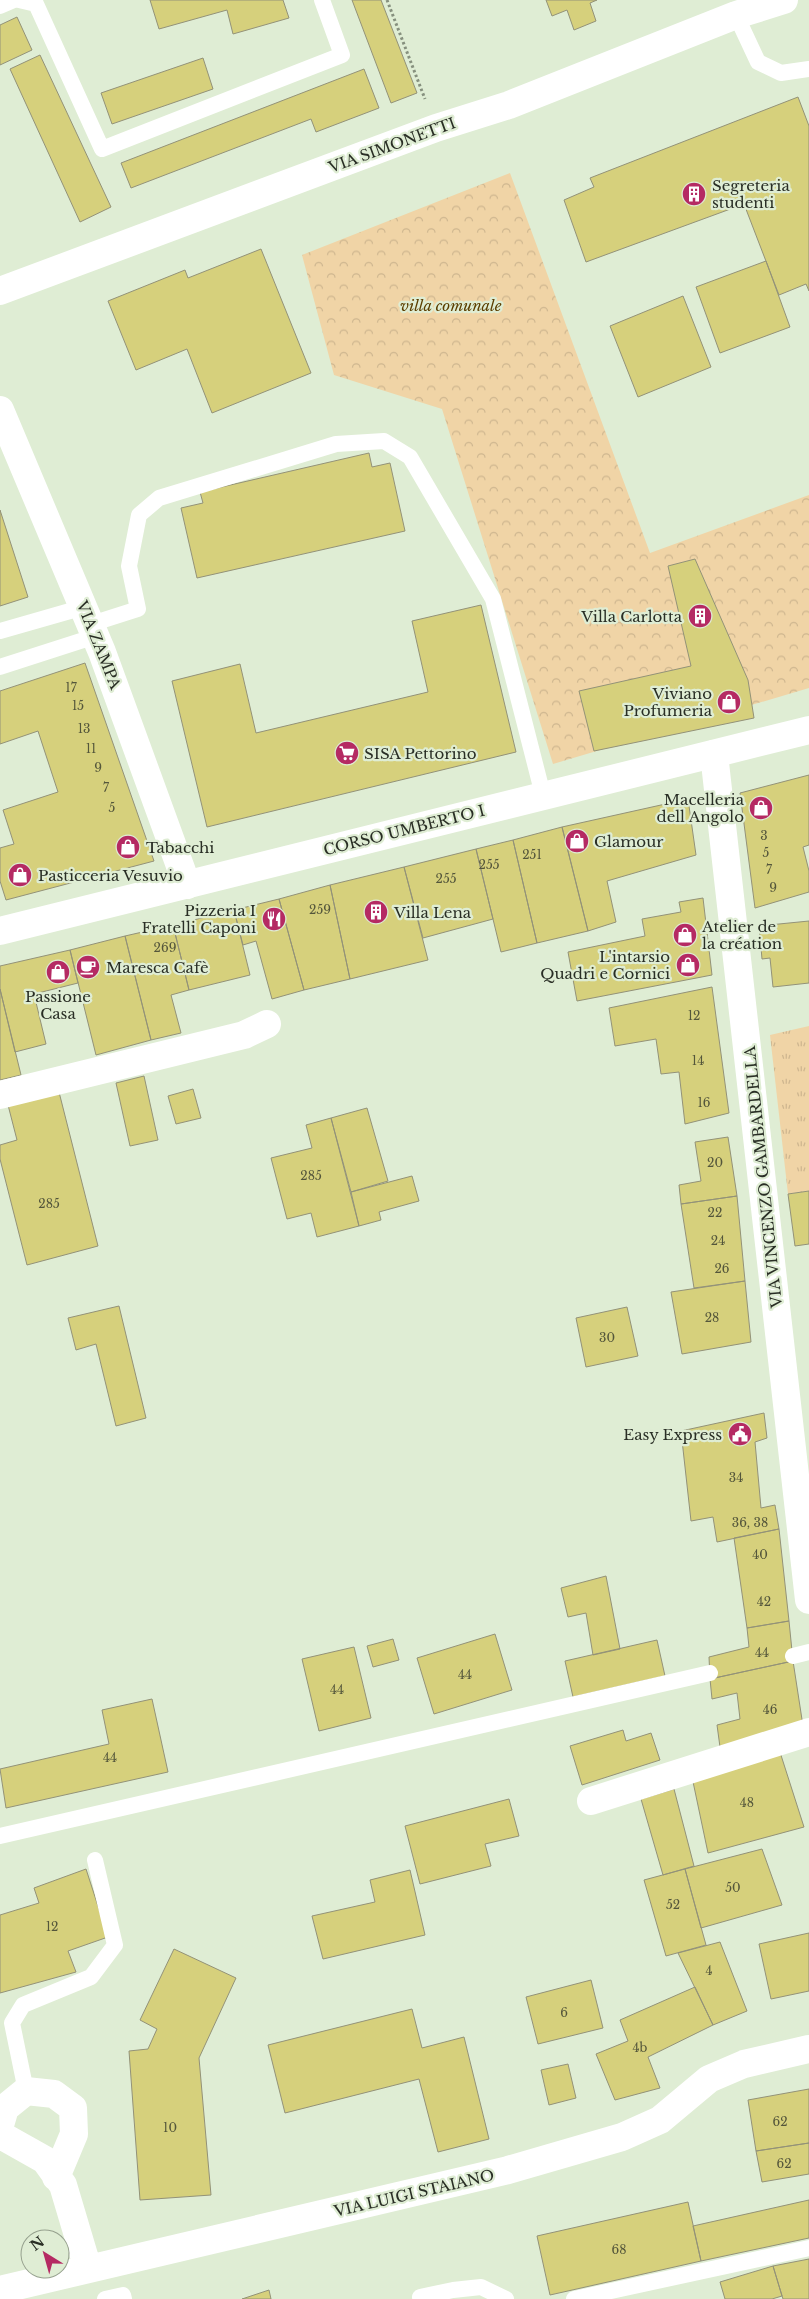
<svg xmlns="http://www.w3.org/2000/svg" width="809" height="2299" font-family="'Libre Baskerville',serif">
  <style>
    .grass { fill: url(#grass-tufts) }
    .forest { fill: url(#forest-crowns) }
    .building { fill: #d6d07c; stroke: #939278 }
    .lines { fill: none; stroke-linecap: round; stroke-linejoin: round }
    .path { stroke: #86907e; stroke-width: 3; stroke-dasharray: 2.5 2.5; stroke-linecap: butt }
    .service { stroke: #fff; stroke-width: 16 }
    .minor { stroke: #fff; stroke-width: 28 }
    .tertiary { stroke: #fff; stroke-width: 28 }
    .primary { stroke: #fff; stroke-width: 28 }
    .labels { text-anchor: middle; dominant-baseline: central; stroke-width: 4.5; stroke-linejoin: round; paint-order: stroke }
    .number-label { font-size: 12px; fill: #54563b }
    .street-label { font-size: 15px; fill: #292e25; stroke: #dfedd4 }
    .poi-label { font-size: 15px; fill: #292e25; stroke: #dfedd4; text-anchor: start }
    .park-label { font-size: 15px; font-style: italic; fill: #5c3f00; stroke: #dfedd4 }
  </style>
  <defs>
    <pattern id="grass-tufts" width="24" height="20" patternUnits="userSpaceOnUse" patternTransform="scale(1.25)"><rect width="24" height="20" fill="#f0d4a6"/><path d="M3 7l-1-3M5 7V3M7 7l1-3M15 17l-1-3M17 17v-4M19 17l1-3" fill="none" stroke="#ceb68f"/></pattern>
    <pattern id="forest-crowns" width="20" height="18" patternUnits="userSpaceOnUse" patternTransform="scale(1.25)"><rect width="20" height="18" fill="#f0d4a6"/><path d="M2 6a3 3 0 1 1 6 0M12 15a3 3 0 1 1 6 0" fill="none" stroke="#ceb68f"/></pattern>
  </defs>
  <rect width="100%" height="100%" fill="#dfedd4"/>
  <path class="grass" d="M809,1026v165l-21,3 -18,-159z"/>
  <path class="forest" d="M510,173l140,380 159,-58v193l-256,76 -111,-355 -108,-34 -32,-120z"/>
  <path class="building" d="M150,0h133l6,18 -56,16 -6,-24 -68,19z
    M352,0h29l36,93 -26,10z
    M546,0h51l-7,3 6,18 -22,9 -7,-20 -15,6z
    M17,17l15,33 -32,15v-40z
    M40,55l71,152 -31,15 -70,-153z
    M203,58l10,31 -101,35 -11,-31z
    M364,69l15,39 -63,24 -5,-13 -180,69 -10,-25z
    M798,97l11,29v165l-3,-7 -27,11 -35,-91 -158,58 -22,-62 30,-13 -4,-9z
    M261,249l50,124 -99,40 -25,-64 -51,21 -28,-69 77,-31 3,8z
    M766,261l24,66 -70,26 -24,-66z
    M683,296l28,71 -73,30 -28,-71z
    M369,453l3,14 18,-4 15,68 -208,47 -16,-70 22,-5 -3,-11z
    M0,510l28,87 -28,9z
    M695,559l53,121 6,38 -160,33 -15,-60 112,-25 -23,-100z
    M481,605l35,147 -309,75 -35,-146 68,-17 16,69 172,-41 -16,-71z
    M85,663l69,198 -148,39 -6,-19v-33l14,-4 -11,-34 55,-18 -20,-61 -38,13v-53z
    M809,775v70l-6,2 6,24v21l-54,16 -15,-115z
    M688,799l8,56 -89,26 9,41 -28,9 -26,-104z
    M562,827l26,104 -51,12 -24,-103z
    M513,840l24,103 -36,9 -25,-103z
    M476,849l17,70 -70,19 -19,-71z
    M404,867l24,93 -78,19 -20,-94z
    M330,885l20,94 -46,11 -25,-91z
    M703,898l9,77 -135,26 -9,-49 77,-16 -3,-17 39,-7 -2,-10z
    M279,899l25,91 -32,9 -16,-58 -13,4 -9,-35z
    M234,910l16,65 -61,15 -16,-65z
    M809,921v62l-36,4 -3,-29 -8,1 -3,-33z
    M173,925l16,65 -18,5 10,38 -30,7 -26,-104z
    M125,936l26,104 -55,15 -26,-105z
    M70,950l8,33 -44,11 12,50 -31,8 -15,-63v-23z
    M712,987l17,126 -44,11 -6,-52 -18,2 -5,-35 -41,7 -6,-38z
    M0,989l21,86 -21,5z
    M144,1076l14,64 -28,6 -14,-63z
    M193,1089l8,29 -25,6 -8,-28z
    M59,1092l39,154 -71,19 -27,-106v-14l17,-5 -9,-35z
    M367,1108l21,73 -37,11 -20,-74z
    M331,1118l28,108 -42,11 -6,-24 -24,6 -16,-61 41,-10 -6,-23z
    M728,1137l9,59 -56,8 -2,-19 22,-4 -6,-39z
    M412,1176l7,25 -40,11 2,8 -22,6 -8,-34z
    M809,1191v53l-14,2 -7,-52z
    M737,1196l8,85 -51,7 -13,-84z
    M745,1281l6,61 -69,12 -11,-62z
    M119,1306l27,112 -30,8 -20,-82 -20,6 -8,-32z
    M627,1307l11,49 -52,11 -10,-49z
    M764,1413l3,25 -12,4 6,66 14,-3 4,24 -62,13 -4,-25 -22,4 -10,-90z
    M779,1529l10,92 -42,7 -13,-90z
    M606,1576l14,73 -27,6 -7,-42 -18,4 -7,-29z
    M789,1621l4,40 -83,18 -1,-22 40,-10 -2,-19z
    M495,1634l17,56 -78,24 -17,-56z
    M393,1639l6,21 -26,7 -6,-21z
    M657,1640l8,36 -92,21 -8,-36z
    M354,1647l17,71 -52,13 -17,-72z
    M793,1661l10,65 -83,21 -3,-22 23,-6 -3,-26 -25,6 -2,-20z
    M152,1699l16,73 -162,36 -6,-39 109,-25 -7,-34z
    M623,1730l3,11 25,-8 9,27 -78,25 -12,-39z
    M779,1749l25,78 -96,26 -16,-76z
    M674,1789l20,77 -31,9 -22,-76z
    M509,1799l10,37 -34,8 6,22 -71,18 -15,-58z
    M762,1849l20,56 -81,23 -16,-59z
    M86,1869l22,68 -40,14 8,21 -76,21v-78l39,-12 -5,-15z
    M685,1869l21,76 -40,11 -22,-76z
    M410,1870l15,65 -102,24 -11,-43 63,-14 -5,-22z
    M809,1933v58l-38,8 -12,-55z
    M720,1942l27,69 -34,14 -35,-72z
    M174,1949l62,29 -37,80 12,137 -71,5 -11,-149 19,-2 9,-20 -17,-9z
    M591,1980l12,48 -65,16 -12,-47z
    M695,1987l18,38 -65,32 12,31 -45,12 -19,-46 32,-13 -8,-21z
    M412,2009l10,39 42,-11 25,102 -51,13 -19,-73 -134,34 -17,-68z
    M568,2064l8,34 -27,7 -8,-35z
    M809,2089v54l-53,8 -8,-51z
    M809,2143v31l-47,8 -6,-31z
    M809,2200v38l-108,23 -8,-35z
    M688,2202l13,59 -151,34 -13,-59z
    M809,2259v40h-26l-10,-33z
    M773,2266l9,30 -10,3h-47l-5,-17z
    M269,2290l2,9h-29z"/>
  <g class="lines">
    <path class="path" d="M387,0l38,99"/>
    <path class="service" d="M19,0l17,4 66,145 240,-94 -20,-55
      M0,6l14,-6
      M736,15l22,47 23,11 28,-4
      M91,624l47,-15 -9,-43 10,-51 20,-17 177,-54 48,-3 26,16 83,142 50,196
      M0,631l84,-24
      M0,667l96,-31
      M793,1656l16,-4
      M0,1836l710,-163
      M26,2091l-14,-68 11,-18 68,-28 24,-32 -20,-85
      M420,2297l33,-7 28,-3 25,12
      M105,2299l18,-4 1,4
      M574,2299l235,-51"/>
    <path class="minor" d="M0,410l102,242 85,233
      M714,754l95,846
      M0,1095l244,-60 23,-11
      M591,1801l218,-69
      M0,2125l5,-17 21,-17 28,3 19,14 1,26 -18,43
      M0,2137h4l41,23 18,25 25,84
      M0,2290l508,-120 114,-33 38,-17 49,-41 35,-15 65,-15"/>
    <path class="tertiary" d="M0,931l809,-201"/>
    <path class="primary" d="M0,291l436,-163 73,-23 227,-90 48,-15"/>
  </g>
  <defs>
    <g id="building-disc" transform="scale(1.25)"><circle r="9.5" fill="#b52a63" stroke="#dfedd4"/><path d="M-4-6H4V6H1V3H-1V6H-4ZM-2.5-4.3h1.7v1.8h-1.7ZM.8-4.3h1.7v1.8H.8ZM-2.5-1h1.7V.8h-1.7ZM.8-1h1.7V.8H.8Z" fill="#fff"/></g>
    <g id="shop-disc" transform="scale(1.25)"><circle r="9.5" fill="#b52a63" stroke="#dfedd4"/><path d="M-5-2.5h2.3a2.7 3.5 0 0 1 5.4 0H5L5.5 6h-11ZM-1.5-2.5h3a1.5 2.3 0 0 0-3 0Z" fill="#fff"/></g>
    <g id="supermarket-disc" transform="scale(1.25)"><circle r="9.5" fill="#b52a63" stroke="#dfedd4"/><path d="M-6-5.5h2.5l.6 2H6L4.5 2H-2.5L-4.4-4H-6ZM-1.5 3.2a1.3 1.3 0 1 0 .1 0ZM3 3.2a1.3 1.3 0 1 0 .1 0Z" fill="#fff"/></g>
    <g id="restaurant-disc" transform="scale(1.25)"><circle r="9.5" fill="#b52a63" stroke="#dfedd4"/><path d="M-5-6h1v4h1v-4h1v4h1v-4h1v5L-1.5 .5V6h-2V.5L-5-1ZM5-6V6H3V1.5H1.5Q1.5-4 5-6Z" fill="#fff"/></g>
    <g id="cafe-disc" transform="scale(1.25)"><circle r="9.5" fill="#b52a63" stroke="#dfedd4"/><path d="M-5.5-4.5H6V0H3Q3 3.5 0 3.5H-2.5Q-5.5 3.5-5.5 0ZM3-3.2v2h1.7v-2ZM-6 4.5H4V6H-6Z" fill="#fff"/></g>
    <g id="civic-disc" transform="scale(1.25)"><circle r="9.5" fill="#b52a63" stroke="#dfedd4"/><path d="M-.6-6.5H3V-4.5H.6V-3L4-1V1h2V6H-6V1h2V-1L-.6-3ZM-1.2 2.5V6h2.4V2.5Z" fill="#fff"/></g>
  </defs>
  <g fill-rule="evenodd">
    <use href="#building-disc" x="694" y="194"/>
    <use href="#building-disc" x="700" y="616"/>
    <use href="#shop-disc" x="729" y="702"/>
    <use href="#supermarket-disc" x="347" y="753"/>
    <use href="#shop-disc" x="761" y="808"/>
    <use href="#shop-disc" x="577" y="841"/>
    <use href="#shop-disc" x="128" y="847"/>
    <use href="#shop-disc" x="20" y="875"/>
    <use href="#building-disc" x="376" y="912"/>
    <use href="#restaurant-disc" x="274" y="919"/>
    <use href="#shop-disc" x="685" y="935"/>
    <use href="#shop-disc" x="688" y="965"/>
    <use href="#cafe-disc" x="88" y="967"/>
    <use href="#shop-disc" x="58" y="972"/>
    <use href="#civic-disc" x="740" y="1434"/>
  </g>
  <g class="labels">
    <g class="number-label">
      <text x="71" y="687">17</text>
      <text x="78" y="705">15</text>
      <text x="84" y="728">13</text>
      <text x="91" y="748">11</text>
      <text x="98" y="767">9</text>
      <text x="106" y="787">7</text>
      <text x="112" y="807">5</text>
      <text x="764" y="835">3</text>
      <text x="766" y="852">5</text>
      <text x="532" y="854">251</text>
      <text x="489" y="864">255</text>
      <text x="769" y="869">7</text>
      <text x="446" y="878">255</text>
      <text x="773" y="887">9</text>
      <text x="320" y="909">259</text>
      <text x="165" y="947">269</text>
      <text x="694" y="1015">12</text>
      <text x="698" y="1060">14</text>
      <text x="704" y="1102">16</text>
      <text x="715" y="1162">20</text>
      <text x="311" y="1175">285</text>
      <text x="49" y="1203">285</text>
      <text x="715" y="1212">22</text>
      <text x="718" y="1240">24</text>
      <text x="722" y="1268">26</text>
      <text x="712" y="1317">28</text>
      <text x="607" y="1337">30</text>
      <text x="736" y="1477">34</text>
      <text x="750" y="1522">36, 38</text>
      <text x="760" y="1554">40</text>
      <text x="764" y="1601">42</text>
      <text x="762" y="1652">44</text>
      <text x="465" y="1674">44</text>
      <text x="337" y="1689">44</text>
      <text x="770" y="1709">46</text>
      <text x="110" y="1757">44</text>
      <text x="747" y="1802">48</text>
      <text x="733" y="1887">50</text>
      <text x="673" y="1904">52</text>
      <text x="52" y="1926">12</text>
      <text x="709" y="1970">4</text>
      <text x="564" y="2012">6</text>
      <text x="640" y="2047">4b</text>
      <text x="780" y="2121">62</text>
      <text x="170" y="2127">10</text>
      <text x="784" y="2163">62</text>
      <text x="619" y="2249">68</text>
    </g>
    <g class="street-label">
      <text transform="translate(392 145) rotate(-20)">VIA SIMONETTI</text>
      <text transform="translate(99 645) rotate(68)">VIA ZAMPA</text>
      <text transform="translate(404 830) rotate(-14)">CORSO UMBERTO I</text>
      <text transform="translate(763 1177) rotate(-96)">VIA VINCENZO GAMBARDELLA</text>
      <text transform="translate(414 2193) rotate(-13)">VIA LUIGI STAIANO</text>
    </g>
    <g class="poi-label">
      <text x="712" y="185">Segreteria<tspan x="712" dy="17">studenti</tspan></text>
      <text x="682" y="616" text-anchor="end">Villa Carlotta</text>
      <text x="712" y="693" text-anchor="end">Viviano<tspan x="712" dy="17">Profumeria</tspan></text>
      <text x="364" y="753">SISA Pettorino</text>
      <text x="744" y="799" text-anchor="end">Macelleria<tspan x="744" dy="17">dell Angolo</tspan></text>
      <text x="594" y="841">Glamour</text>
      <text x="146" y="847">Tabacchi</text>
      <text x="38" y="875">Pasticceria Vesuvio</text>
      <text x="256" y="910" text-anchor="end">Pizzeria I<tspan x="256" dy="17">Fratelli Caponi</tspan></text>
      <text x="394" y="912">Villa Lena</text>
      <text x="702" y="926">Atelier de<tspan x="702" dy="17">la création</tspan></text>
      <text x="670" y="956" text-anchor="end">L'intarsio<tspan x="670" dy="17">Quadri e Cornici</tspan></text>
      <text x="106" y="967">Maresca Cafè</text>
      <text x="58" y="996" text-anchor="middle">Passione<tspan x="58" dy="17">Casa</tspan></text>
      <text x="722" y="1434" text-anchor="end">Easy Express</text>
    </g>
    <g class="park-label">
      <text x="451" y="305">villa comunale</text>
    </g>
  </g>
  <g transform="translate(45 2254) rotate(323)"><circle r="24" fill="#dfedd4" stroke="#96a18e"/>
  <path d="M0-4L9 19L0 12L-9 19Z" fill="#b52a63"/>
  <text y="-8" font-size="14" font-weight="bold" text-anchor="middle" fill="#292e25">N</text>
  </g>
</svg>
